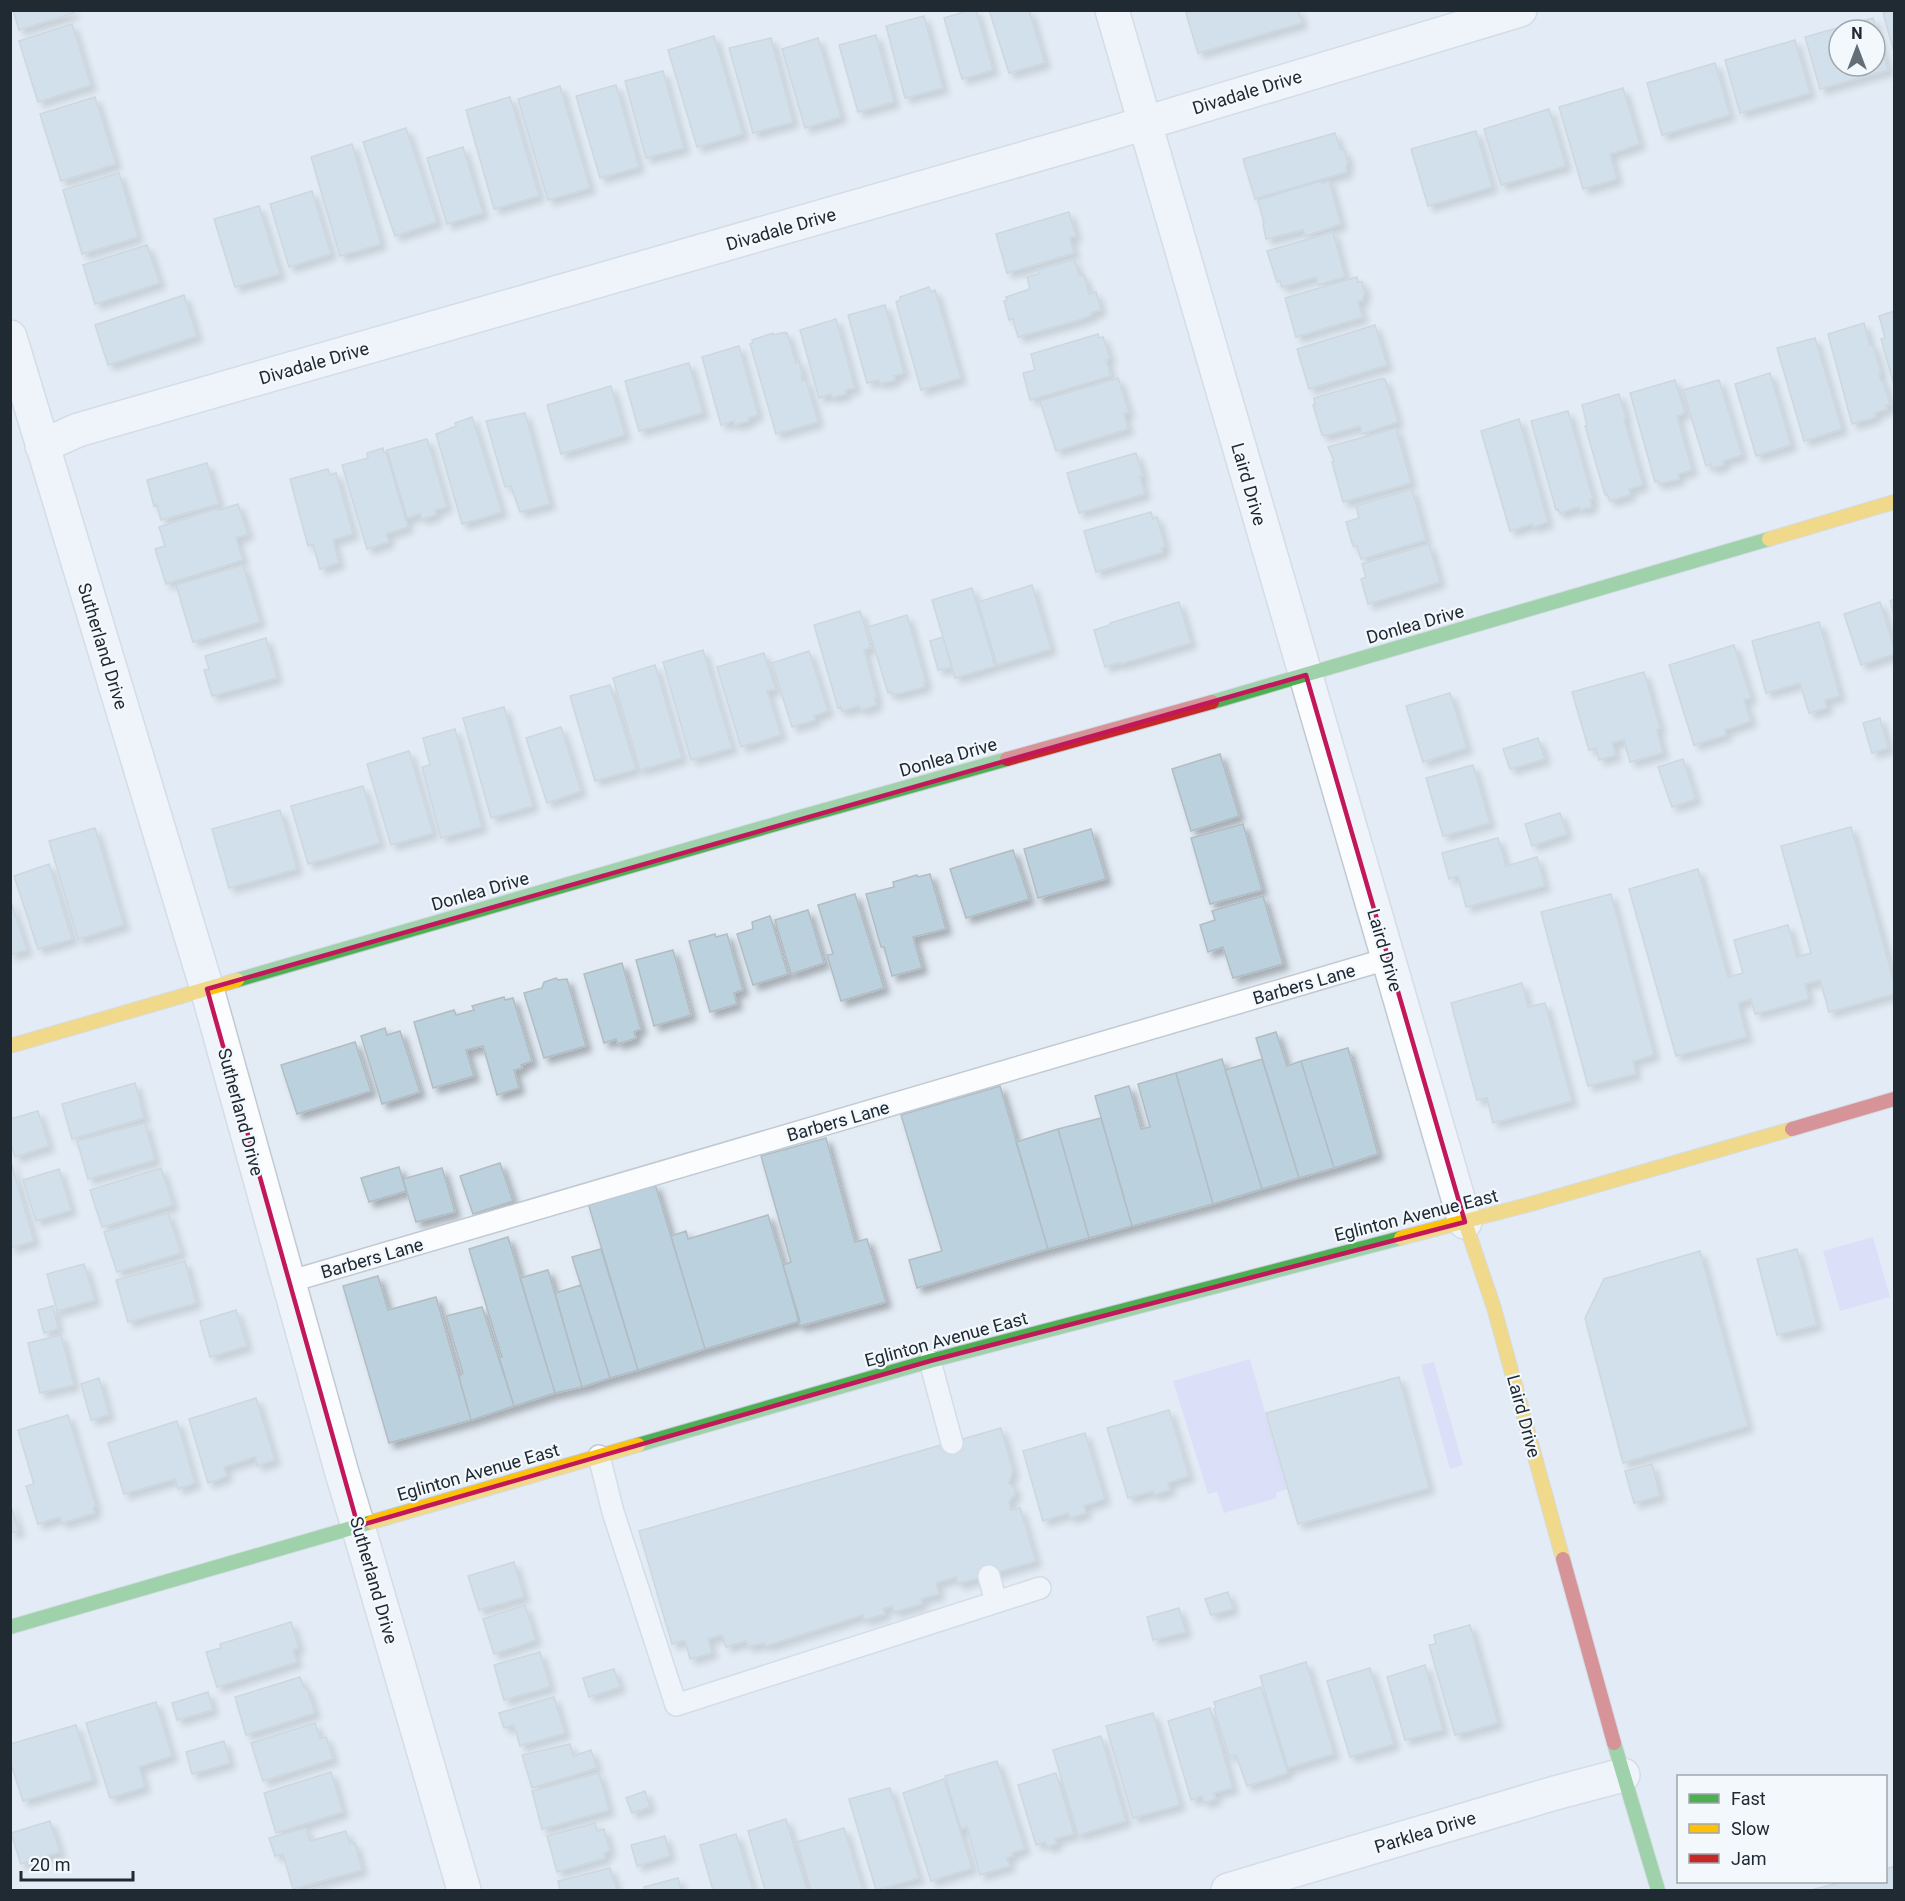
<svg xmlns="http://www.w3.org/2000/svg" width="1905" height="1901" font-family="Roboto,sans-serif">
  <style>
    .green { fill: #d0cefa }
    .building { fill: #bbd1dd; stroke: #b2bcc3; stroke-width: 1.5; fill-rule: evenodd; filter: url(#shadow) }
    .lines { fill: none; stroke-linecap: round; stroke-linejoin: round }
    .lane-casing { stroke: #c1c9d2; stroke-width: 24 }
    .street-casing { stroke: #c1c9d2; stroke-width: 36 }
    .fast-casing { stroke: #c1c9d2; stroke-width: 16 }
    .slow-casing { stroke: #c1c9d2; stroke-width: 16 }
    .jam-casing { stroke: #c1c9d2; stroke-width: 16 }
    .lane { stroke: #fbfcfe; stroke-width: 21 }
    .street { stroke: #fbfcfe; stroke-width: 33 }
    .fast { stroke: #4caf50; stroke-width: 14 }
    .slow { stroke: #ffc107; stroke-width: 14 }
    .jam { stroke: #c62828; stroke-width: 14 }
    .marked { fill: none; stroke: #c2185b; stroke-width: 4.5; stroke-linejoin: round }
    .labels { text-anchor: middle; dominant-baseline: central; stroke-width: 4.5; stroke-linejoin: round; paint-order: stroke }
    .street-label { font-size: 18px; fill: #202a33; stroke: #f3f8fd }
  </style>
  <defs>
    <filter id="shadow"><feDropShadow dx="5.5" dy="5.5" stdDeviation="3" flood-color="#0004"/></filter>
  </defs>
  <rect width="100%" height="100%" fill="#e3ecf5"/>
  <path class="green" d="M1873,1237l17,60 -50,14 -17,-60z
    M1250,1359l37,130 -11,4 1,5 -53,15 -7,-21 -9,2 -35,-113z
    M1434,1362l29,103 -13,4 -29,-104z"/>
  <path class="building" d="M13,10h60l1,3 -55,17z
    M970,10h6l17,60 -31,9 -18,-61z
    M989,10h40l16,53 -36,10z
    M1194,10h104l4,13 -104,30 -12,-40z
    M1894,10v42l-11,-39z
    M924,16l19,72 -38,10 -19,-72z
    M1873,18l15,52 -68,19 -15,-52zM1839,30h36v36h-36z
    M72,24l19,61 -53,17 -19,-61z
    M876,35l18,67 -36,10 -19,-67z
    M714,36l29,98 -46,13 -29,-97z
    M771,38l22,84 -40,11 -24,-85z
    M818,38l23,79 -36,11 -23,-79z
    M1795,40l15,53 -70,20 -15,-53z
    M1715,63l15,52 -68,20 -15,-52z
    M663,71l21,77 -38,10 -21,-77z
    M616,85l23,82 -39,11 -24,-82z
    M560,86l30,102 -42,12 -30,-101z
    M1623,88l17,56 -30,10 7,25 -34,10 -24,-82z
    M95,97l21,67 -55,17 -21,-67z
    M510,97l29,99 -45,13 -28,-99z
    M1549,109l17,57 -65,19 -17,-56z
    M406,128l31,94 -42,14 -32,-94z
    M1476,131l16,56 -64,19 -17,-57z
    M1335,133l5,16 5,2 3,12 -2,4 1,5 -92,27 -12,-40z
    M352,144l29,100 -41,12 -29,-99z
    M463,147l20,66 -36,11 -20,-66z
    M119,173l19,64 -56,17 -19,-64z
    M1321,181l1,2 7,-2 12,43 -36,12 -2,-6 -37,9 -3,-15 1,-1 -6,-23z
    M312,191l19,63 -42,13 -19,-63z
    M259,206l21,68 -45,13 -21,-68z
    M1069,212l7,24 -6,2 4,15 -67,20 -11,-39z
    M1333,232l12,45 -27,8 -2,-8 -34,10 -2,-6 -3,1 -10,-31z
    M147,245l13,38 -65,21 -12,-39z
    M1074,259l5,16h5l5,19 7,-2 5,18 -10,3 1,2 -13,5 -61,17 -5,-18 -4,1 -5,-19 3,-1 -1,-3 24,-8 -3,-12 12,-3 -1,-4z
    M1357,277l1,5h4l3,11 -2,4v3l-5,2 5,15 -67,20 -11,-39z
    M929,287l2,5 4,-2 26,88 -40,12 -25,-88 4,-2v-3z
    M184,295l13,41 -89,29 -13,-40z
    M885,305l19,68 -10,3 1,4 -15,4 -1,-4 -12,3 -19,-68z
    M1894,311v74l-13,-46 4,-1 -6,-22z
    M836,319l19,69 -10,2 1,4 -14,4 -1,-4 -12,4 -19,-68z
    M1864,323l6,23 3,-1 8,28h-2l2,8h2l7,23 -4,1 1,4 -12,4 1,4 -24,7 -24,-90z
    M1375,325l12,40 -78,24 -12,-40z
    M785,332l1,2 1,-1 9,30 3,-2 4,15h-2l1,5 4,-1 12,42 -42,12 -26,-90 3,-1 -1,-3 21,-7v2z
    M1098,334l1,4 4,-1 7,22 -4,1 5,16 -81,24 -7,-27 12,-3 -4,-16z
    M1815,338l27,91 -38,12 -27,-93z
    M739,346l19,69 -10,3 1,3 -15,4v-4l-13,4 -19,-68z
    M689,363l14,50 -64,18 -14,-50z
    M1770,373l21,72 -35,11 -21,-72z
    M1118,378l11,34 -5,2 4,15 -72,22 -16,-50z
    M1380,379h5l13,43 -36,12 -2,-8 -36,10 -2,-1 -9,-30h2l-1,-7z
    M1675,380l10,33 -8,3 15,54 -14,4 1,5 -20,5 -1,-3 -3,1 -25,-89z
    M1719,380l23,75 -19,6 1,4 -12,3 -1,-4 -5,2 -23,-76z
    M611,386l14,49 -64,19 -14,-49z
    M1619,394l7,24 -2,1 19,66 -14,4 1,6 -20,6 -3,-7 -2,1 -20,-69 2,-1 -5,-20z
    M1568,411l25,88 -3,1 2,7 -12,3 -1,-3 -19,6 -2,-4 -2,1 -25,-89z
    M525,413l25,91 -30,8 -9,-26 -6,1 -19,-66z
    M472,417l30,95 -40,12 -26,-90 20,-8 -1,-3z
    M1519,419l29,103 -15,5 -1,-3 -22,7 -29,-100z
    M1396,428l15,55 -68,19 -11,-40 2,-1 -6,-14z
    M427,439l20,68 -12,3 1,5 -14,4 -2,-5 -13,4 -20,-68z
    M383,448l1,5 2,-1 22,75 -22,7 3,8 -22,7 -25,-84 26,-7 -1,-5z
    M1136,453l7,23 -3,1 5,17 -66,19 -12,-40z
    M207,463l12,41 -58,16 -4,-15 -3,1 -7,-26z
    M328,469l2,6 6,-2 17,61 -20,6 6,23 -19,6 -7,-25 -5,2 -18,-67z
    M1412,489l14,51 -65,19 -4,-13h-4l-7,-24 13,-4 -3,-12z
    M238,504l10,30 -12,4 7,22 -77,24 -11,-35 10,-3 -6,-19 60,-19v2z
    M1151,512l2,7 4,-2 8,30 -4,1 2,4 -67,20 -12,-41z
    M1429,544l11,38 -72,22 -7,-25 5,-2 -4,-13z
    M243,565l17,57 -67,20 -17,-57z
    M1032,585l19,64 -54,16 -19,-63z
    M972,588l23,78 -40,12 -23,-78z
    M1894,599v16l-4,-14z
    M1179,602l12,41 -71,21v-2l-15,5 -11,-37 16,-5v-2z
    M1880,602l14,45v7l-33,11 -17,-51z
    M860,611l11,36 -7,3 13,48h-3l3,7 -16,5 -2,-4 -17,5 -1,-4 -3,1 -24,-83z
    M907,615l19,68h-2l1,4 -32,8 -2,-3 -3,1 -20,-66z
    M1819,622l21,74 -15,4 2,8 -18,5 -9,-30 -34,10 -14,-52z
    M943,637l9,30 -14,3 -8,-29z
    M266,638l11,40 -65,18 -8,-26 5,-1 -4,-13z
    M1734,645l17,53 -7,2 7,21 -26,9 1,5 -32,10 -25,-80z
    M703,650l29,98 -41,12 -28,-98z
    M809,651l19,60 -14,5 1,4 -23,7 -20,-64z
    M764,653l12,37h-9l14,45 -40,12 -24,-80z
    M655,665l27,93 -42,12 -27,-92z
    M1644,672l16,56 -3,2 6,23 -33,9 -6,-22 -12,3 4,12 -17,5 -3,-12 -7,2 -17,-58z
    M610,685l26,84 -41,12 -25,-85z
    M1450,693l17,55 -44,14 -17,-56z
    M504,707l29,99 -42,12 -28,-100z
    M1880,718l8,30 -16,5 -9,-30z
    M561,727l20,64 -34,12 -21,-65z
    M455,729l27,98 -41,11 -19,-71 8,-2 -7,-27z
    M1538,738l7,21 -35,10 -7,-20z
    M409,751l24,82 -42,12 -24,-81z
    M1220,754l19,62 -48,15 -19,-62z
    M1683,759l13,40 -24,8 -14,-40z
    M1473,765l17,58 -47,13 -17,-58z
    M363,786l17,57 -72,21 -17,-58z
    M280,810l17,59 -68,19 -17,-59z
    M1560,813l7,21 -35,12 -7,-22z
    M1243,824l19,66 -52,14 -19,-66z
    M1851,827l43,155v12l-65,18 -9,-32 -15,4 4,15 -54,15 -4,-15 -13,4 9,34 -71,19 -47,-167 69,-20 30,108 15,-4 -9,-33 54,-15 9,32 14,-4 -30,-107z
    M95,828l29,97 -46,14 -29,-98z
    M1091,829l15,50 -68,19 -14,-49z
    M1498,838l8,28 31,-9 8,29 -79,21 -8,-31 -9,3 -7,-26z
    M1013,850l16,49 -63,19 -16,-49z
    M49,864l23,75 -34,10 -24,-73z
    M930,874l16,55 -33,8 9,31 -30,8 -8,-29h-3l-15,-53 28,-7 -1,-5 24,-7 1,2z
    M855,894l29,94 -43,13 -14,-46 6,-1 -15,-49z
    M1611,894l43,161 -21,6 3,13 -48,12 -47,-174z
    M1263,896l20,68 -50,14 -10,-31 -15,5 -8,-27 15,-5 -3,-9z
    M10,899l17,51 -17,5z
    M808,910l16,53 -33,11 -16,-54z
    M770,916l18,58 -35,11 -16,-51 16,-5 -1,-7z
    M715,934l1,3 11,-3 16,56 -9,3 3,11 -27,8 -21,-71z
    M673,950l18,65 -37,11 -18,-66z
    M622,963l19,66 -7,3 2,6 -18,6 -2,-5 -12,4 -20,-69z
    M556,978l2,2 9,-1 19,67 -42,12 -20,-65 18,-5 2,-6z
    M1522,983l6,24 17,-4 27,98 -79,22 -6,-25 -10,2 -26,-97z
    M504,997l1,3 8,-2 19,63 -11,4 1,3 -8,2 5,18 -22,7 -14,-49 -17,4 8,26 -41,12 -19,-66 40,-12 2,5 18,-5 -2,-4z
    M385,1028l2,7 13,-4 20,61 -38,12 -21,-68z
    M1276,1032l11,34 14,-5 33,107 -35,10 -43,-140z
    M355,1042l16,49 -74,23 -16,-49z
    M1348,1048l30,106 -44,14 -33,-107z
    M1222,1059l40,130 -49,15 -37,-131z
    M1262,1059l37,119 -37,11 -37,-119z
    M1176,1073l37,131 -81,22 -37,-130 34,-10 12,43 9,-2 -12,-43z
    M135,1083l9,35 -72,21 -10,-35z
    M1000,1086l48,163 -131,39 -8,-28 33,-9 -41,-136z
    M38,1111l11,35 -34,11 -5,-16v-22z
    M1101,1118l31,108 -43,12 -31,-109z
    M145,1123l10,37 -67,19 -11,-38z
    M1058,1129l31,109 -41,11 -32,-107z
    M826,1138l29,104 12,-3 19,63 -86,24 -17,-61 8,-3 -30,-106z
    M10,1159l24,82 -24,7z
    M500,1163l13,38 -40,13 -13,-38z
    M399,1167l7,24 -37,11 -8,-24z
    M161,1168l12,37 -71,22 -12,-37z
    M442,1168l13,44 -39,10 -13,-43z
    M59,1169l12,41 -35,11 -13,-41z
    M655,1184l50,165 -67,21 -50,-167z
    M168,1213l13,40 -64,19 -13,-40z
    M768,1215l32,106 -95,28 -34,-113 15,-5 2,8z
    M508,1237l47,156 -41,13 -15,-49h3l-33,-108z
    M601,1249l37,121 -28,8 -38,-121z
    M1797,1249l20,76 -40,10 -20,-76z
    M1700,1251l48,175 -125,37 -38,-145 19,-39z
    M185,1261l11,42 -68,19 -12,-42z
    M84,1264l11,36 -38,11 -10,-37z
    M548,1270l34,117 -27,6 -35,-115z
    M378,1276l10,34 48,-13 35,123 -82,23 -46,-157z
    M581,1285l29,93 -28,9 -27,-94z
    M53,1306l5,23 -14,4 -6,-23z
    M482,1307l32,99 -43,14 -12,-43 4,-4 -17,-57z
    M236,1310l11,36 -37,11 -10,-36z
    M61,1335l13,50 -34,8 -12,-50z
    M1399,1377l30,111 -131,36 -32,-111z
    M99,1378l10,37 -18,5 -10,-36z
    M256,1398l19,62 -18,6 -2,-9 -31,10 3,9 -19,7 -19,-64z
    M1169,1410l20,66 -21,7 2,7 -16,5 -1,-4 -25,7 -21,-70z
    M68,1415l28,92 -3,1 2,5 -33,10 -2,-6 -22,7 -12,-38 8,-2 -16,-54z
    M177,1421l18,62 -17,6 -3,-10 -51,15 -16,-51z
    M1001,1428l12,43 -4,12 6,5v6l-6,8 2,8 9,-2 16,53 -78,23 -2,-7 -20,6 3,11 -18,5 1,5 -28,8 -2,-6 -9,3 2,5 -21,6 -1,-5 -97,31 -2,-3 -16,4 -2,-6 -20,6 -4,-12 -14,4 4,14 -22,6 -5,-19 -13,4 -33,-113z
    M1085,1433l20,66 -21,7 2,7 -16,5 -2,-5 -25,8 -20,-70z
    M1652,1464l8,32 -26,7 -9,-32z
    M10,1503l9,28 -9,2z
    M514,1562l10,35 -45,13 -11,-34z
    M1228,1592l5,17 -22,6 -6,-16z
    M525,1605l11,35 -42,14 -11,-35z
    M1179,1608l7,24 -33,8 -6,-23z
    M291,1622l8,26 -6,2 4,12 -80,25 -11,-35 15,-4 -1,-4z
    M1470,1625l28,98 -43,12 -26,-90 7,-1 -2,-9z
    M540,1652l10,35 -46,13 -10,-35z
    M1306,1662l28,92 -46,14 -28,-92z
    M1425,1665l18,65 -38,10 -18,-63z
    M1370,1668l24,76 -44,13 -23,-76z
    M614,1669l6,18 -31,10 -6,-19z
    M300,1677l4,11h3l8,25 -69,22 -11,-38z
    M1261,1687l27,86 -41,13 -11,-31 -7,1 -15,-47 2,-1 -2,-6z
    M208,1692l5,18 -36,10 -5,-17z
    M554,1697l11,36 -45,13 -6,-21 -10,3 -5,-15z
    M156,1702l16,54 -33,11 6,20 -35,11 -24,-75z
    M1210,1708l23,80 -19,5 2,6 -12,4 -2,-7 -11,4 -23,-79z
    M1153,1713l27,92 -47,13 -27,-92z
    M315,1723l5,15 6,-1 7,22 -70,22 -12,-38z
    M76,1725l17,55 -70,21 -13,-40v-17z
    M1101,1736l25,85 -48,14 -25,-85z
    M224,1741l6,22 -38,11 -6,-22z
    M570,1744l3,12 18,-6 6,18 -65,20 -10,-33z
    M997,1761l28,88 -13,4 1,3 -6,2 3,8 -30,9 -13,-48 -6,2 -16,-53z
    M331,1772l12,40 -67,21 -12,-40z
    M599,1773l10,37 -67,19 -10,-38z
    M1056,1773l18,61 -19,5 2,5 -10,3 -2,-5 -9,3 -18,-60z
    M944,1779l28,89 -41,13 -28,-88z
    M890,1788l29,90 -43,12 -27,-91z
    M645,1791l5,16 -18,6 -6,-15z
    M786,1819l21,71h-42l-17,-59z
    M50,1821l10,31 -39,12 -10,-31z
    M595,1823l2,8 7,-2 6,22 -6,2 1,5 -48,14 -10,-36z
    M306,1828l4,13 36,-10 4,13 5,-1 7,27 -69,19 -10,-35 -8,2 -6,-18z
    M844,1828l19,62h-52l-14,-48z
    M736,1834l17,56h-40l-13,-45z
    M665,1836l5,20 -33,10 -6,-21z
    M1894,1866v24h-83l31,-8h44v-13z
    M610,1868l7,22h-57l-2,-9z
    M678,1878l3,12h-36l-1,-3z
    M323,1886l1,4h-17z"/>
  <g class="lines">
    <g class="lane-casing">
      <path id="lane" d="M288,1282l1099,-323
        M930,1361l22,82
        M599,1456l14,56 63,193 364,-117
        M989,1576l7,26"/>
    </g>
    <g class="street-casing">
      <path id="street" d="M1112,10l353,1212
        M10,337l197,652 135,484 16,53 106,364
        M42,446l36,-16 1031,-296 411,-124
        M1228,1890l327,-97 68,-18"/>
    </g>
    <g class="fast-casing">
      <path id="fast" d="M1212,702l557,-163
        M237,980l556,-161 214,-60
        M638,1445l292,-84 471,-123
        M10,1627l362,-105
        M1614,1743l44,147"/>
    </g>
    <g class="slow-casing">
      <path id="slow" d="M1769,539l125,-37
        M10,1046l227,-66
        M1465,1222l29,86 69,251
        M1401,1238l130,-34 261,-75
        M372,1522l266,-77"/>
    </g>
    <g class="jam-casing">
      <path id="jam" d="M1007,759l205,-57
        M1792,1129l102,-30
        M1563,1559l51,184"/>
    </g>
    <use href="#lane" class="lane"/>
    <use href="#street" class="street"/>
    <use href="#fast" class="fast"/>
    <use href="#slow" class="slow"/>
    <use href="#jam" class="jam"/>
  </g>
  <path d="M0 0H1905V1901H0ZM1306,675l159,547 -535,139 -572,165 -151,-537z" fill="#e3ecf5" fill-opacity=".55" fill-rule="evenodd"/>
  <path class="marked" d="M1306,675l159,547 -535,139 -572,165 -151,-537z"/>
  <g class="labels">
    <g class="street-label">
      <text transform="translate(1247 92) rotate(-17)">Divadale Drive</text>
      <text transform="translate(781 229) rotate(-16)">Divadale Drive</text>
      <text transform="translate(314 363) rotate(-16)">Divadale Drive</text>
      <text transform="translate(1249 484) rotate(74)">Laird Drive</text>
      <text transform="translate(1415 624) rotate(-16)">Donlea Drive</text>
      <text transform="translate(103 646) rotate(73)">Sutherland Drive</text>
      <text transform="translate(948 757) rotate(-16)">Donlea Drive</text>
      <text transform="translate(480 891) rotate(-16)">Donlea Drive</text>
      <text transform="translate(1385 950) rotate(74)">Laird Drive</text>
      <text transform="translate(1304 984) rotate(-16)">Barbers Lane</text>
      <text transform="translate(241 1112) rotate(75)">Sutherland Drive</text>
      <text transform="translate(838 1121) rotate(-16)">Barbers Lane</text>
      <text transform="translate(1416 1215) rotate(-14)">Eglinton Avenue East</text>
      <text transform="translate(372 1258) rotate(-16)">Barbers Lane</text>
      <text transform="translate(946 1339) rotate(-15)">Eglinton Avenue East</text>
      <text transform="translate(1524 1416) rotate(75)">Laird Drive</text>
      <text transform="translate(478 1472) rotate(-16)">Eglinton Avenue East</text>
      <text transform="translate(374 1580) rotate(74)">Sutherland Drive</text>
      <text transform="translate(1425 1832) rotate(-17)">Parklea Drive</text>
    </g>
  </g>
  <rect width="1905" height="1901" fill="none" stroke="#202a33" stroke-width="24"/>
  <rect x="1677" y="1775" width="210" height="108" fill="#f3f8fd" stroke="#9fa6ac" stroke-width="1.5"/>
  <rect x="1689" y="1794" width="30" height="9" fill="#4caf50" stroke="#9fa6ac" stroke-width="1.5"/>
  <text x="1731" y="1805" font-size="18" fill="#202a33">Fast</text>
  <rect x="1689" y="1824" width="30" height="9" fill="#ffc107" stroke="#9fa6ac" stroke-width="1.5"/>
  <text x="1731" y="1835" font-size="18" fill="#202a33">Slow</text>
  <rect x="1689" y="1854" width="30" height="9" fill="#c62828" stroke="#9fa6ac" stroke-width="1.5"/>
  <text x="1731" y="1865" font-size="18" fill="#202a33">Jam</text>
  <g transform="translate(1857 48)"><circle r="28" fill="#f3f8fd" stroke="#9fa6ac" stroke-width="1.5"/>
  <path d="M0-4.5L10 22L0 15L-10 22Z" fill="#646e77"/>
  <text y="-9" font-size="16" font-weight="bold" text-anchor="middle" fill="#202a33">N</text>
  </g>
  <path d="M21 1871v9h112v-9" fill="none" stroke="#202a33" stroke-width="3"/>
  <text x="30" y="1871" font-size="18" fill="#202a33" stroke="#f3f8fd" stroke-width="4.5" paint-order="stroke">20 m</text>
</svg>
